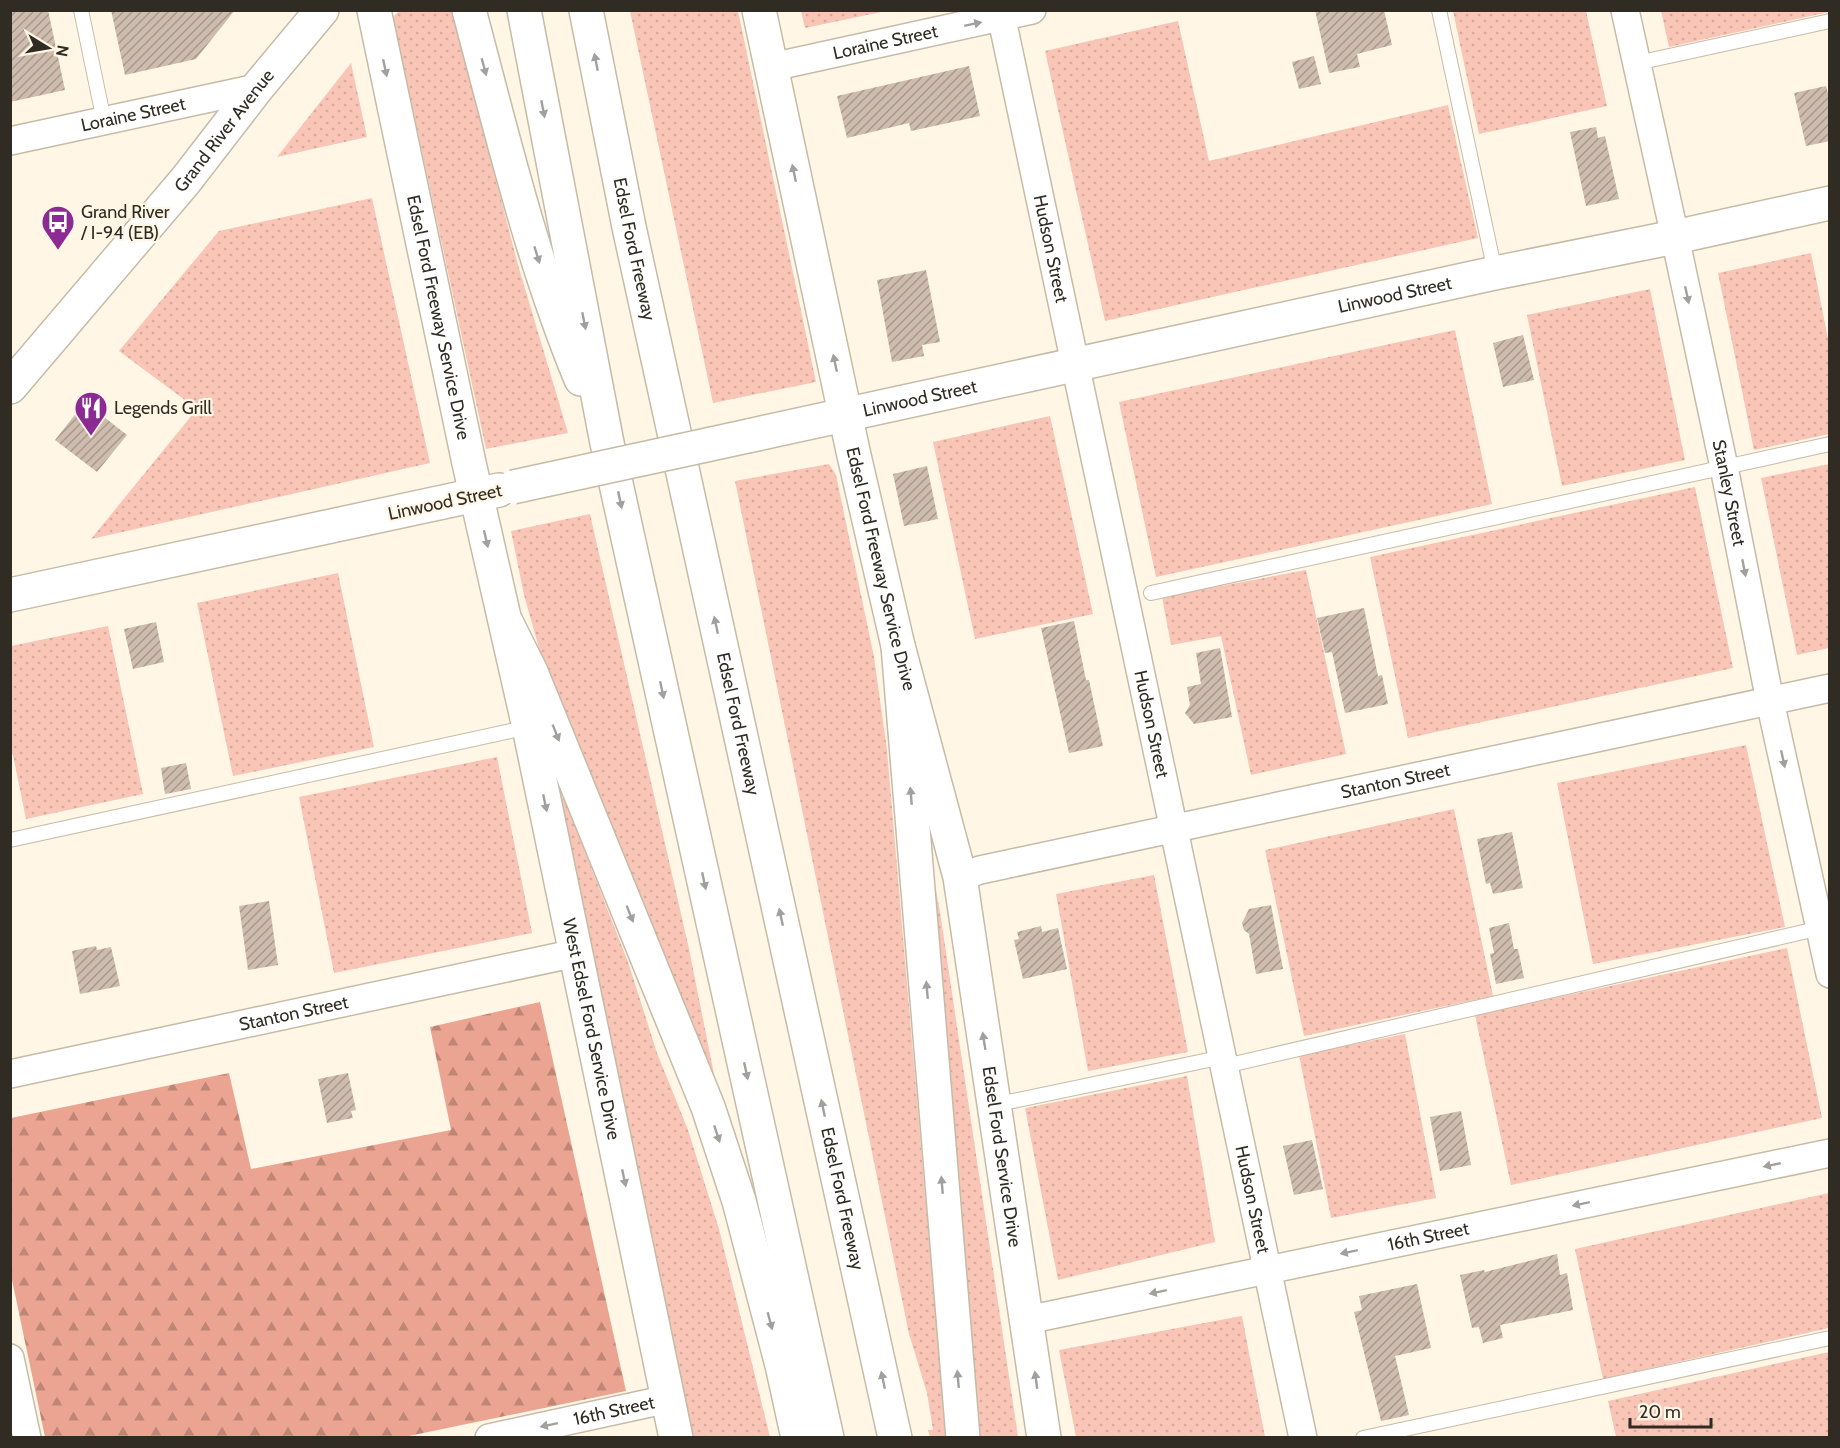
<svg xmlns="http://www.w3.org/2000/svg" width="1840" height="1448" font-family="Cabin,sans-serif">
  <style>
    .grass { fill: url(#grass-dots) }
    .forest { fill: url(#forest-firs) }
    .building { fill: url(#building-hatch) }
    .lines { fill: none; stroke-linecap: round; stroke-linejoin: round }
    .lane-casing { stroke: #c5bba8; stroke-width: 16 }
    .street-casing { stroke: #c5bba8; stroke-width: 30 }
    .secondary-casing { stroke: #c5bba8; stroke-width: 36 }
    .primary-casing { stroke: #c5bba8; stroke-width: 36 }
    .highway-casing { stroke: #c5bba8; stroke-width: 36 }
    .lane { stroke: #fff; stroke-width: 14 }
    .street { stroke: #fff; stroke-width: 27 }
    .secondary { stroke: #fff; stroke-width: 33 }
    .primary { stroke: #fff; stroke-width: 33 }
    .highway { stroke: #fff; stroke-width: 33 }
    .secondary-bridge-casing { stroke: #c5bba8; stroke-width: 36; stroke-linecap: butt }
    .secondary-bridge { stroke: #fff; stroke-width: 33 }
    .oneway { fill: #a2a09c }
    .labels { text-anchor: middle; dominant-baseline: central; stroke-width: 4.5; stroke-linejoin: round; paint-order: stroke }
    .street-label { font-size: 18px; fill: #302c24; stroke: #fff6e6 }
    .poi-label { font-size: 18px; fill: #302c24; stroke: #fff6e6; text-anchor: start }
  </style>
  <defs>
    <pattern id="grass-dots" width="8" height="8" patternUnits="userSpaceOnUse" patternTransform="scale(1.5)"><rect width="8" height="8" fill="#f9c5b6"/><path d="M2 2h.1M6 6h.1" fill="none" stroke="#d6a99c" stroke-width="1.8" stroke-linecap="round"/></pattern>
    <pattern id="forest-firs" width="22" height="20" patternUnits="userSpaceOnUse" patternTransform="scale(1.5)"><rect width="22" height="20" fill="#eba491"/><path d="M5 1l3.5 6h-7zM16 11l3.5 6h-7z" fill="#bf8676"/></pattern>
    <pattern id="building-hatch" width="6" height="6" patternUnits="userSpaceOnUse" patternTransform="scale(1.5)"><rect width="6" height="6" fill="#cebcae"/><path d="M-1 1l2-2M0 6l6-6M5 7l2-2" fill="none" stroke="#a8998d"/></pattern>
  </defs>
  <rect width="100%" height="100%" fill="#fff6e6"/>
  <path class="grass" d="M1829,10v2l-160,35 -8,-36z
    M399,11h53l66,254 50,168 -82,16 -93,-432z
    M630,11h108l78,371 -103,21z
    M801,11v-1l85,1 -81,17z
    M1453,11h133l21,95 -128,28z
    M1178,21l31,140 239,-56 30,133 -373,83 -60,-270z
    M351,63l16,74 -90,20z
    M372,198l58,265 -339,76 106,-130 -78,-58 100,-120z
    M1811,253l18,91v90l-75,16 -36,-177z
    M1650,289l35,171 -123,26 -35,-171z
    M1455,330l37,174 -336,73 -37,-175z
    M1050,416l43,198 -118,25 -42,-197z
    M829,464l7,11 38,182 13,93 59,687h-16l-2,-7h5l-6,-37 -18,-59 -174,-853z
    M1829,464v184l-32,7 -36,-177z
    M1695,487l38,181 -325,70 -38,-181z
    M590,514l99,435 36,180 -177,-449 -24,-85 -13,-64z
    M1306,570l40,184 -95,21 -30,-139 -50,9 -9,-48z
    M338,573l36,174 -141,29 -36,-173z
    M108,626l35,168 -117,25 -13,-64 -2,-3v-106z
    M1746,745l39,182 -192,37 -36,-181z
    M497,757l35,176 -198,40 -35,-176z
    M564,798l64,164 29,91 31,77 31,99 51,208h-77l-135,-638z
    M1454,809l39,187 -189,40 -39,-186z
    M928,848l12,64 78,525h-46z
    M1154,875l34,177 -100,19 -32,-177z
    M1787,948l35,170 -311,67 -36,-170z
    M1405,1034l31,164 -105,20 -32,-163z
    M1187,1076l28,166 -157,38 -33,-172z
    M1829,1193v135l-226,51 -28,-130z
    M1242,1316l23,121h-189l-17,-87z
    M1829,1352v85h-213l-8,-36z"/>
  <path class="forest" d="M540,1002l86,389 -222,46h-359l-34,-162v-157l218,-45 22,96 200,-39 -21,-103z"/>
  <path class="building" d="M10,10h38l17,80 -55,12z
    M111,10h124l-39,49 -71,16z
    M1315,10h69l8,35 -35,9 3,13 -31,6z
    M1314,56l7,28 -22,5 -7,-27z
    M969,66l11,50 -69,15 -2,-8 -62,15 -10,-42z
    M1826,86l4,15v40l-24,5 -12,-53z
    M1596,127l2,11 7,-2 14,63 -33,7 -16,-74z
    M926,270l14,72 -18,3 2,11 -32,6 -15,-82z
    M1523,335l11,45 -31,7 -10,-44z
    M85,402l42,33 -30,37 -42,-32z
    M927,466l11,53 -34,7 -11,-52z
    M1364,608l14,68 4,-1 6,29 -43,9 -13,-61 -7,1 -8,-35z
    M1074,621l12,59h3l14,66 -34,7 -28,-125z
    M156,622l8,40 -31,7 -9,-40z
    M1220,648l12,69 -38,7 -9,-11 5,-8 -3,-18 14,-3 -5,-31z
    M186,763l5,26 -26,5 -4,-26z
    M1512,832l11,56 -30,6 -3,-11 -4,1 -9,-45z
    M269,901l9,64 -30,5 -9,-64z
    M1271,905l12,64 -27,5 -7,-40 -5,-4 -2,-7 7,-14z
    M1509,923l5,26h4l6,29 -28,6 -6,-30 4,-1 -5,-25z
    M1041,926l1,6 16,-4 9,41 -44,10 -9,-39 5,-1 -2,-7z
    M96,946l1,4 14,-3 9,39 -40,8 -8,-43z
    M348,1073l8,37 -5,1 2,7 -26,5 -9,-44z
    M1461,1111l10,54 -31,6 -10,-54z
    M1312,1140l11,49 -29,6 -11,-49z
    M1557,1254l3,21 7,-2 6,37 -73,15 3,13 -20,5 -4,-16 -7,1 -12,-53 24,-5 1,2z
    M1417,1284l14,64 -36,8 14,59 -28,6 -27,-109 8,-2 -3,-14z"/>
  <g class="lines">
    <g class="lane-casing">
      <path id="lane" d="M81,10l23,111
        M1439,10l56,262
        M1637,63l193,-42
        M1151,593l679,-149
        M10,840l519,-113
        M1225,1066l600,-139
        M994,1105l229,-48
        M1363,1438l467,-100"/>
    </g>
    <g class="street-casing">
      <g id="street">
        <path id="s1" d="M1000,10l303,1428"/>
        <path id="s2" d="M1625,10l50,227 49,230 46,234 60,273"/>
        <path id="s3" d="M772,67l260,-57"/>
        <path id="s4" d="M10,141l247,-53"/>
        <path id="s5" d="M960,877l20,-7 850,-182"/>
        <path id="s6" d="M10,1074l566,-121"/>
        <path id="s7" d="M1027,1320l803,-167"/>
        <path d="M10,1358l17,80"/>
        <path id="s8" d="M489,1438l179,-39"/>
      </g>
    </g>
    <g class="secondary-casing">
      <g id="secondary">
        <path id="s9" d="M374,10l95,453 60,264 147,711"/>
        <path id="s10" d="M759,10l94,441 45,195 62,231 84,561"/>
        <path id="s11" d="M748,436l747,-163 180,-36 155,-34"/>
        <path d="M10,595l489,-105"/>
      </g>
    </g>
    <g class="primary-casing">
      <g id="primary">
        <path id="s12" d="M10,387l176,-207 71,-92 65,-78"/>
      </g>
    </g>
    <g class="highway-casing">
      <g id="highway">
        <path d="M469,10c33,124 63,251 112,369"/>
        <path d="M524,10l83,433 220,995"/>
        <path id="s13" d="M586,10l43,217 266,1211"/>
        <path d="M506,622l25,50 177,435 31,94 43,164 16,73"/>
        <path d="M898,646l65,792"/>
      </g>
    </g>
    <use href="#lane" class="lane"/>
    <use href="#street" class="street"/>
    <use href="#secondary" class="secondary"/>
    <use href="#primary" class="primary"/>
    <use href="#highway" class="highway"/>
    <g class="secondary-bridge-casing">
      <path id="secondary-bridge" d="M513,487l235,-51"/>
    </g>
    <use href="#secondary-bridge" class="secondary-bridge"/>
  </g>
  <defs><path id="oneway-solid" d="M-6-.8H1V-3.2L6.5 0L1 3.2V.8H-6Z" transform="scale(1.5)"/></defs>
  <g class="oneway">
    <use href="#oneway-solid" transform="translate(973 24) rotate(-12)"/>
    <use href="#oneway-solid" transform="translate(596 62) rotate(-101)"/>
    <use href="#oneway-solid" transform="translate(484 67) rotate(75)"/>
    <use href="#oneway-solid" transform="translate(385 68) rotate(78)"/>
    <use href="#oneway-solid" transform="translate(543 109) rotate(79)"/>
    <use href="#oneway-solid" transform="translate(794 173) rotate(-102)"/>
    <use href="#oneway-solid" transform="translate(537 255) rotate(73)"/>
    <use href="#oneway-solid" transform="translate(1687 295) rotate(78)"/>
    <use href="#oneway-solid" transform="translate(584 321) rotate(79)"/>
    <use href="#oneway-solid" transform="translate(835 363) rotate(-102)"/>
    <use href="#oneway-solid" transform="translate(620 500) rotate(78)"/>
    <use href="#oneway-solid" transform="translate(486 539) rotate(77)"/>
    <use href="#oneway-solid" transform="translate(1744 568) rotate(79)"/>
    <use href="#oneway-solid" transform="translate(716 625) rotate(-102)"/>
    <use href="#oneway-solid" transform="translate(662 690) rotate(78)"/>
    <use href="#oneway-solid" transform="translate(556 733) rotate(68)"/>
    <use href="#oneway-solid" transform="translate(1783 759) rotate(78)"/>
    <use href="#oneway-solid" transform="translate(911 796) rotate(-95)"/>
    <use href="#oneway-solid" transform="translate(545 803) rotate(78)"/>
    <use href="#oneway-solid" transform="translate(704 881) rotate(78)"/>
    <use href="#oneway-solid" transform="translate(630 914) rotate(68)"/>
    <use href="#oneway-solid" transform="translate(781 917) rotate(-102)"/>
    <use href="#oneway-solid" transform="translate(927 990) rotate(-95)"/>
    <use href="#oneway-solid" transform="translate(984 1041) rotate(-99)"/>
    <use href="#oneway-solid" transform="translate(746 1071) rotate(78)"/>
    <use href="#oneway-solid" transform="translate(823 1108) rotate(-102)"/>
    <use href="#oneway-solid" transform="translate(717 1134) rotate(72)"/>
    <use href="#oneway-solid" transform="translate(1772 1165) rotate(168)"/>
    <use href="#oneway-solid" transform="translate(624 1178) rotate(78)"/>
    <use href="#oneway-solid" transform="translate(942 1185) rotate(-95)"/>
    <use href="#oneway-solid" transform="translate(1581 1204) rotate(168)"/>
    <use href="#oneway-solid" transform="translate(1349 1252) rotate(168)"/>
    <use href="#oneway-solid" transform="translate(1158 1292) rotate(168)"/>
    <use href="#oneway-solid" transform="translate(770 1321) rotate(75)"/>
    <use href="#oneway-solid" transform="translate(958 1379) rotate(-95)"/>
    <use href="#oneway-solid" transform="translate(883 1380) rotate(-102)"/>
    <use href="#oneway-solid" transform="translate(1036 1380) rotate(-98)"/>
    <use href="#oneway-solid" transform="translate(549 1425) rotate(168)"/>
  </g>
  <defs>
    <g id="bus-pin" transform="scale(1.725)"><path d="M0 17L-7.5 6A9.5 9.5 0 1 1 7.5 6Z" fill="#8c2a93" stroke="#fff6e6"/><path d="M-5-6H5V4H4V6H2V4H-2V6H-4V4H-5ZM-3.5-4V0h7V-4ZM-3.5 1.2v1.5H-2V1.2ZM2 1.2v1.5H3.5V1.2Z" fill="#fff"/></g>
    <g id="restaurant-pin" transform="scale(1.725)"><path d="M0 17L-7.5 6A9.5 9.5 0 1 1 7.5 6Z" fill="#8c2a93" stroke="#fff6e6"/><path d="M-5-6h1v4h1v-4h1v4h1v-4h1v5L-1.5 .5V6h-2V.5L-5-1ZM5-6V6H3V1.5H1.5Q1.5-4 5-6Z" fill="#fff"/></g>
  </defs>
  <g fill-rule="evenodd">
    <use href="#bus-pin" x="58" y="222"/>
    <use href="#restaurant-pin" x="91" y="408"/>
  </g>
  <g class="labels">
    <g class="street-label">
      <text stroke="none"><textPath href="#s3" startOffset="116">Loraine Street</textPath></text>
      <text stroke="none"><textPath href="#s4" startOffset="126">Loraine Street</textPath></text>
      <text stroke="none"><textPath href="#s12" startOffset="334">Grand River Avenue</textPath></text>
      <text stroke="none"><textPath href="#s1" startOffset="244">Hudson Street</textPath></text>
      <text stroke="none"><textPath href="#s13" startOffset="244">Edsel Ford Freeway</textPath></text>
      <text stroke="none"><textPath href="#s11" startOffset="662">Linwood Street</textPath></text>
      <text stroke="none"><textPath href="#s9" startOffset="314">Edsel Ford Freeway Service Drive</textPath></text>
      <text stroke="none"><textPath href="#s11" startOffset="176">Linwood Street</textPath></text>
      <text stroke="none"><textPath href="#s2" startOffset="494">Stanley Street</textPath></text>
      <text transform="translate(445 502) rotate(-12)">Linwood Street</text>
      <text stroke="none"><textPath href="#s10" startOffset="572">Edsel Ford Freeway Service Drive</textPath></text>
      <text stroke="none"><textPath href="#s1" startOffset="730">Hudson Street</textPath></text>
      <text stroke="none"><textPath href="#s13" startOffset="730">Edsel Ford Freeway</textPath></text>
      <text stroke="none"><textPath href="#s5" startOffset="446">Stanton Street</textPath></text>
      <text stroke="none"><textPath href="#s6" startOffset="290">Stanton Street</textPath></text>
      <text stroke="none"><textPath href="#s9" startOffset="1042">West Edsel Ford Service Drive</textPath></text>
      <text stroke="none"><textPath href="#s10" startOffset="1173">Edsel Ford Service Drive</textPath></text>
      <text stroke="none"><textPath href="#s13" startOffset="1216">Edsel Ford Freeway</textPath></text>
      <text stroke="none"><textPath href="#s1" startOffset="1216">Hudson Street</textPath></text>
      <text stroke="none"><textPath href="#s7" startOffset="410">16th Street</textPath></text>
      <text stroke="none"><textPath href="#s8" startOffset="128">16th Street</textPath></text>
    </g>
    <g class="poi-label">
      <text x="81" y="212">Grand River<tspan x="81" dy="21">/ I-94 (EB)</tspan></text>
      <text x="114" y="408">Legends Grill</text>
    </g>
  </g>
  <rect width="1840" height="1448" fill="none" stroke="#302c24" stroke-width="24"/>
  <g transform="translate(48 48) rotate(101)" stroke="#fff6e6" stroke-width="4.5" paint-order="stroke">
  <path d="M0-4.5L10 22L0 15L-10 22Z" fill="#302c24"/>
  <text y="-9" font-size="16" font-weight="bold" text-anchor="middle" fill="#302c24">N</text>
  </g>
  <path d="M1630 1418v9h81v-9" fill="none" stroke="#302c24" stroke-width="3"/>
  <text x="1639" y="1418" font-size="18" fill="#302c24" stroke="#fff6e6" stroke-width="4.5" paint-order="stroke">20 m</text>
</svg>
